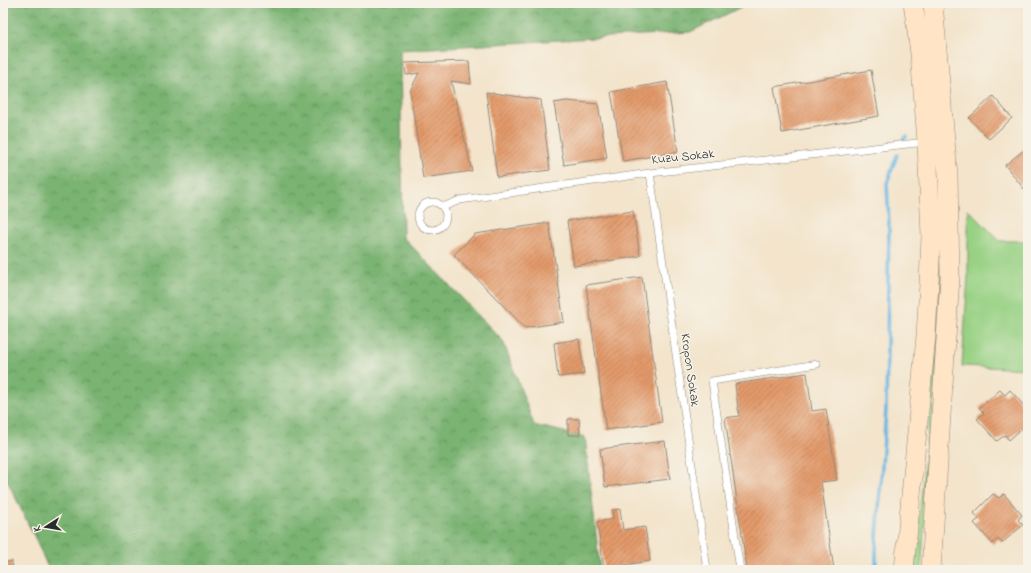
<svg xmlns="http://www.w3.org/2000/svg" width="1031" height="573" font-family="'Indie Flower',sans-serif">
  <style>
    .green { fill: #98d184; stroke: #627e58 }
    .forest { fill: url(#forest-crowns); stroke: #526f4e }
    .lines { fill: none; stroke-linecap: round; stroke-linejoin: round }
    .stream { stroke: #68b6e2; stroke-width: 3.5 }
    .building { fill: url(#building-hatch) }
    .service-casing { stroke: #8f887b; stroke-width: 8 }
    .secondary-casing { stroke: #8f887b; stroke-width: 20 }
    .service { stroke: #fff; stroke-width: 7 }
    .secondary { stroke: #ffe4c6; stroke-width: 19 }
    .labels { text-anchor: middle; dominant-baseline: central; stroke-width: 3; stroke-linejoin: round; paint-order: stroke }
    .street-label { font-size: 13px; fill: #2b2b2b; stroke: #f7f3e8 }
  </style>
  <defs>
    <pattern id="forest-crowns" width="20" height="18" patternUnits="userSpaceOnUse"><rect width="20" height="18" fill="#7ab372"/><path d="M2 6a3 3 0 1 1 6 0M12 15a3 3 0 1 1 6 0" fill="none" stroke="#64925e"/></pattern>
    <pattern id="building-hatch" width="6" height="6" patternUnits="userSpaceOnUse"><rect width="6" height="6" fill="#e39a6b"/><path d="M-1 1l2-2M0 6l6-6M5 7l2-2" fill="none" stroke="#b87e58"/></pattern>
  </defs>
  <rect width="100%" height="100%" fill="#f7f3e8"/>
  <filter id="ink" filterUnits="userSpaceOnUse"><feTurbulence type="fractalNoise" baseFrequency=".025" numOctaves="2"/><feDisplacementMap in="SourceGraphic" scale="8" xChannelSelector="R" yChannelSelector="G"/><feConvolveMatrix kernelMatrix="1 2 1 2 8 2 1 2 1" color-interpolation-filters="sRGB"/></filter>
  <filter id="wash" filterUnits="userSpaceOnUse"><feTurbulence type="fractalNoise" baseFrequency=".012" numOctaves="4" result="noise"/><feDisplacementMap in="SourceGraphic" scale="16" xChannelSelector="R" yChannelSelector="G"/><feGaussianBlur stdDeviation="0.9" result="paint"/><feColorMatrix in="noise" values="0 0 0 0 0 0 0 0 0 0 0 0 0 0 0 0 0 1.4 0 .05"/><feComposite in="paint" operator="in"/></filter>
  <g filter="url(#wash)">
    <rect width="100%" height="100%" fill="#f3e4cb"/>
    <path class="green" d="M935,147h4l5,76 -7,148 -16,199h-7l20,-198 6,-86v-63z
      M968,209l32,32h28v128l-66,-3 6,-89z"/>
    <path class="forest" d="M3,3h747l-60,29 -290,18 3,187 100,104 31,84 51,12 15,133h-551l-12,-28 -34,-70z"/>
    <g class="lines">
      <path class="stream" d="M903,140l4,-4
        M876,570v-20l10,-140 3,-185 -2,-42 10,-28"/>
    </g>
    <g id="blocks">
      <path class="building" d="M469,61l2,23 -20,-3 21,90 -49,7 -13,-87 9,-18 -13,2 -2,-12z
        M871,70l8,46 -97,17 -8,-46z
        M667,82l11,70 -55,9 -12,-69z
        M486,92l55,8 9,70 -53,7z
        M993,96l19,22 -23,21 -20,-21z
        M567,101l31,3 9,54 -43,7 -10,-62z
        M1028,147v47l-23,-29z
        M633,211l7,45 -66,10 -7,-45z
        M549,223l15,99 -39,6 -71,-73 21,-21z
        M642,277l20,145 -56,8 -20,-145z
        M579,339l5,35 -26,3 -4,-34z
        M807,373l5,38 14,-2 11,71 -16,2 13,88h-87l-22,-152 14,-2 -4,-32z
        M1000,390l5,5 5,-5 18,20v2l-3,3 3,3v5l-19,17 -4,-5 -8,6 -20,-22 7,-6 -5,-5z
        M568,419h11l1,16h-12z
        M665,441l5,38 -65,8 -5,-38z
        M993,494l6,4 5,-4 18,21 -4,5 5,5 -21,18 -4,-4 -5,5 -19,-21 5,-4 -5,-6z
        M620,509l3,21 22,-3 5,34 -46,7 -7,-46 16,-3 -1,-9z
        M12,561l1,9h-10v-7z
        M681,568l1,2h-10v-1z"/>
    </g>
  </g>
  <g filter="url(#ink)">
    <use href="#blocks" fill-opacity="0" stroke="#8f887b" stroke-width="1"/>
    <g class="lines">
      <g class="service-casing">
        <path id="service" d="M650,173l57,397
          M418 216a14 14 0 1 1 28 0a14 14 0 1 1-28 0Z
          M443,207l17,-7 190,-27 276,-31
          M740,570l-28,-189 105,-17"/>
      </g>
      <g class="secondary-casing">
        <path id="secondary" d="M904,570l22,-234 3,-53 2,-47 -4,-94 -7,-89 -7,-50
          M931,570l19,-293 -2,-102 -15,-172"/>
      </g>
      <use href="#service" class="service"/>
      <use href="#secondary" class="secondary"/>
    </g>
  </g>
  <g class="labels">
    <g class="street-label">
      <text transform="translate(683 157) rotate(-6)">Kuzu Sokak</text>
      <text transform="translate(690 370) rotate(82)">Kropon Sokak</text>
    </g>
  </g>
  <rect width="1031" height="573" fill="none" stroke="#f7f3e8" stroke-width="16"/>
  <g transform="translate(46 527) rotate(258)" stroke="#f7f3e8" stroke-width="3" paint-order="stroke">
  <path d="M0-3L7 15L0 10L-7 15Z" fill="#2b2b2b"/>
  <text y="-6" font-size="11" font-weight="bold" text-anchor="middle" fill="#2b2b2b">K</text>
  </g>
</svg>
